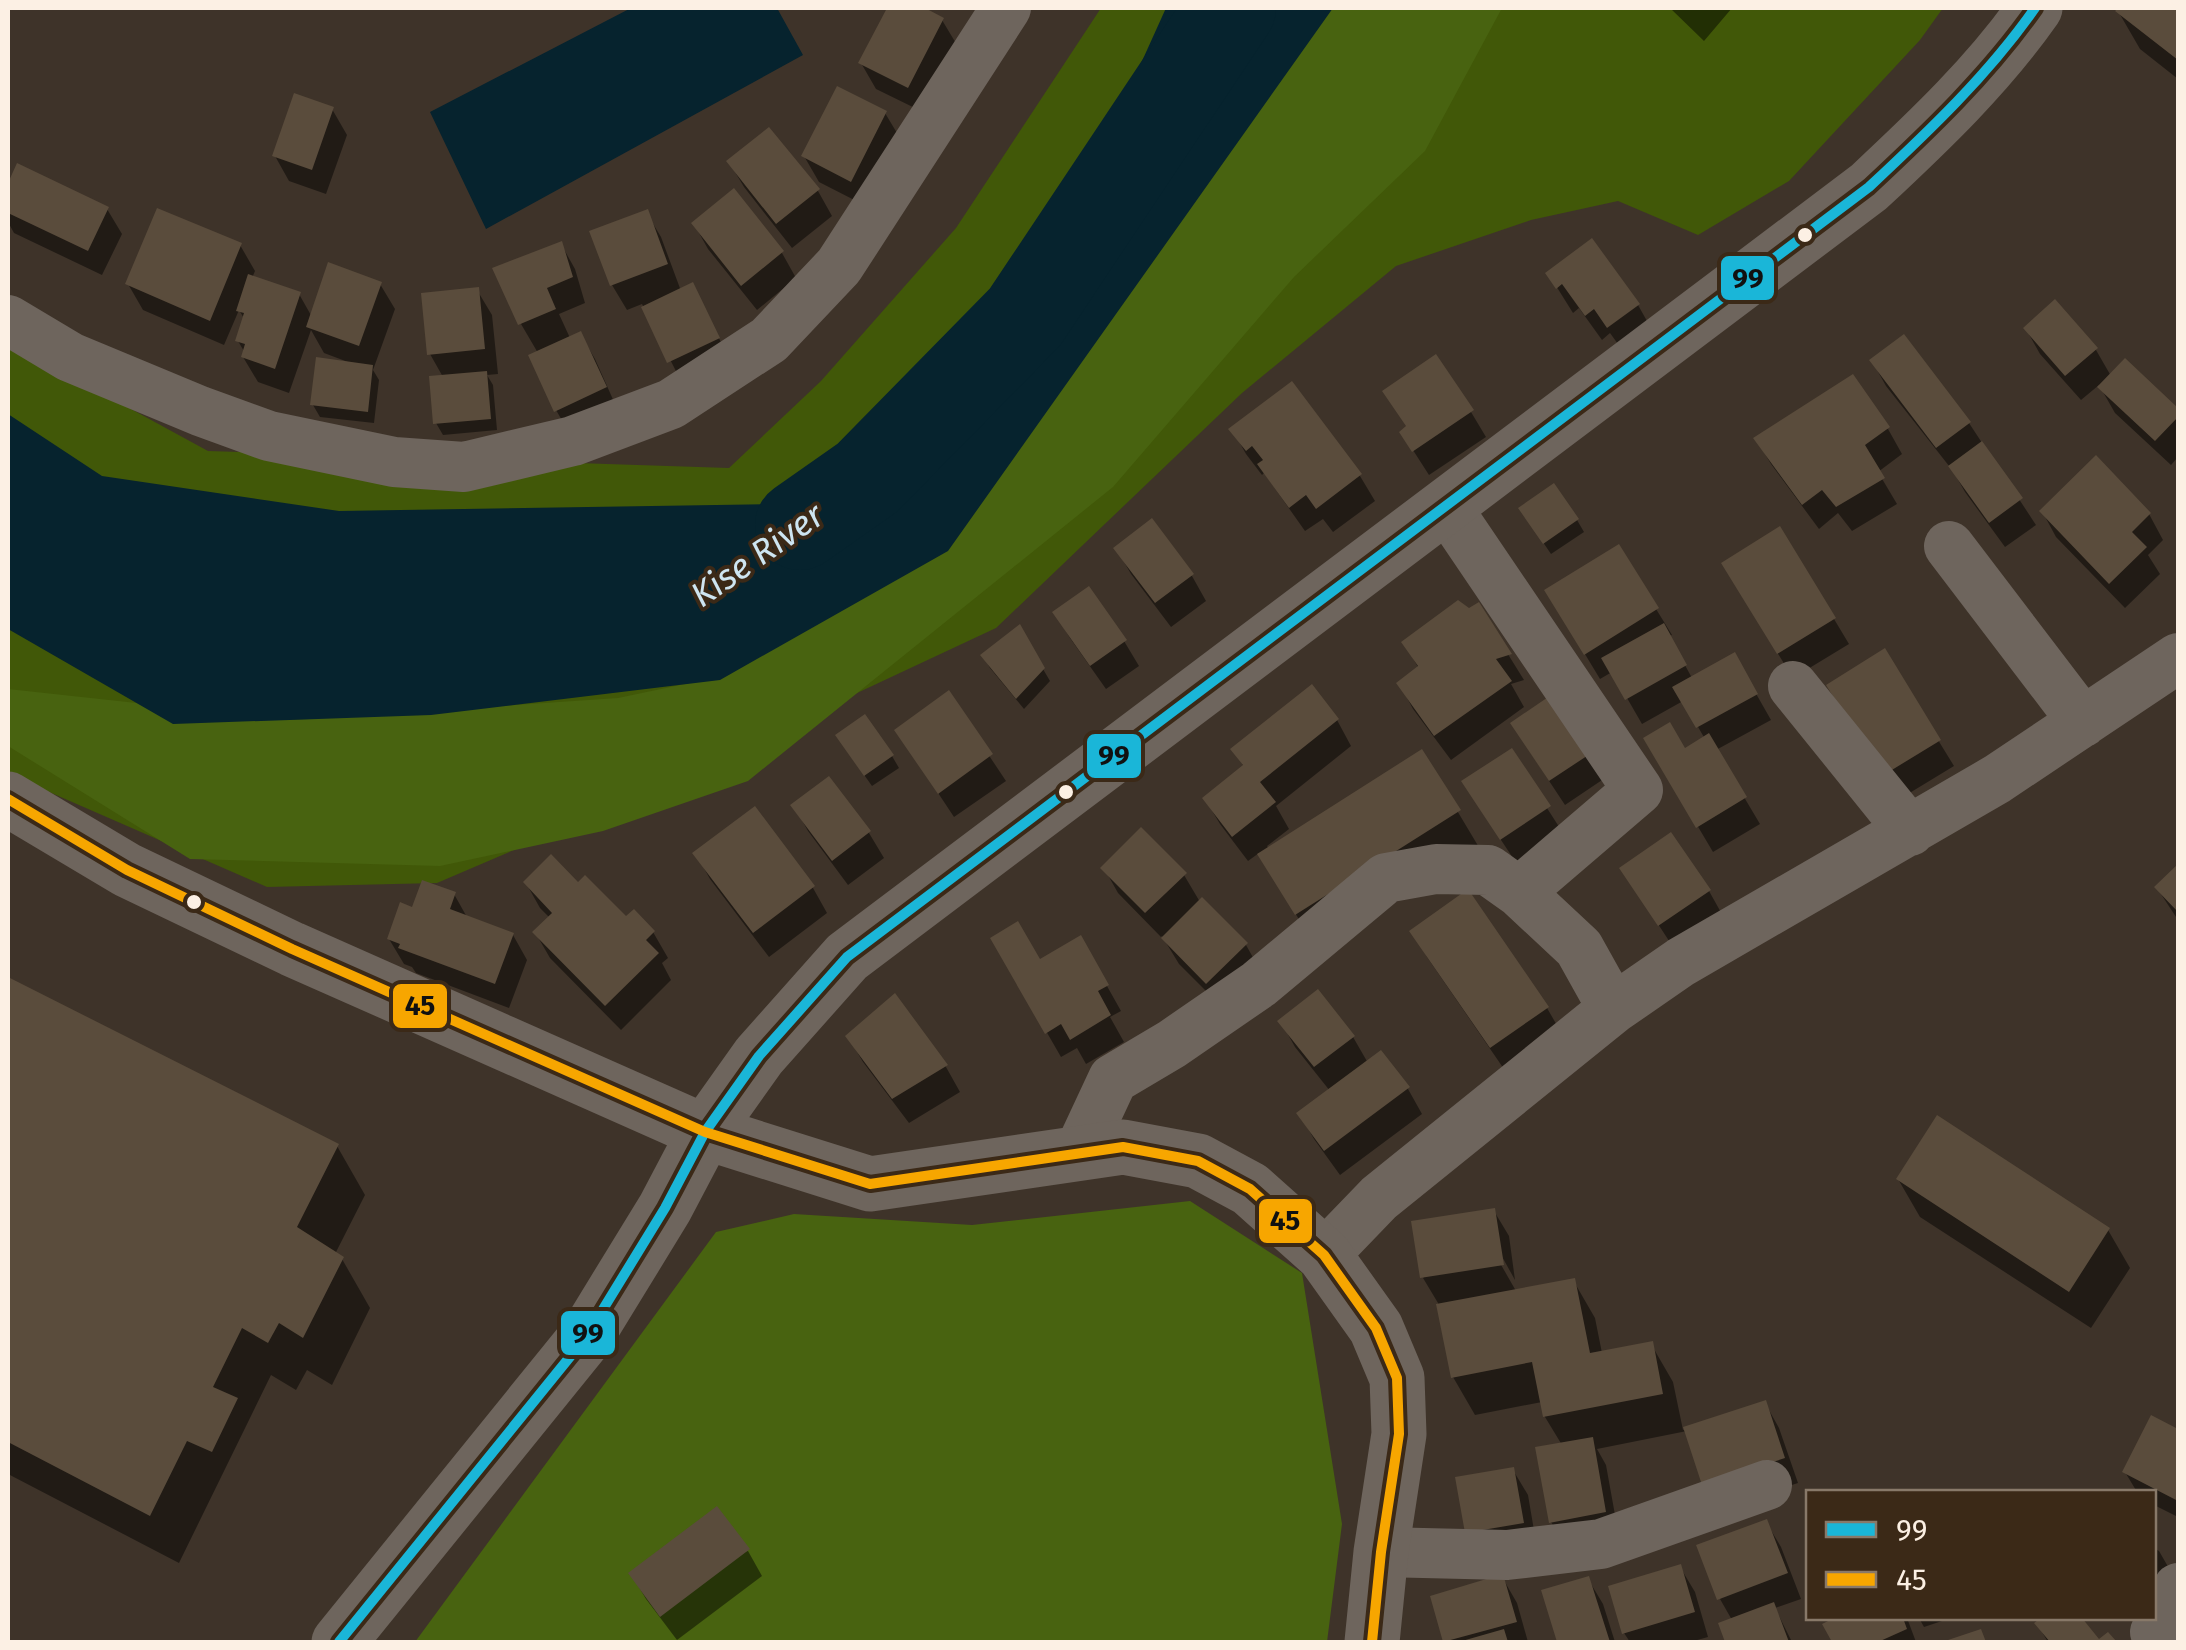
<svg xmlns="http://www.w3.org/2000/svg" width="2186" height="1650" font-family="'Fira Sans',sans-serif">
  <style>
    .green { fill: #415808 }
    .forest { fill: #486310 }
    .water { fill: #06232e }
    .shadow { fill: #0007 }
    .lines { fill: none; stroke-linecap: round; stroke-linejoin: round }
    .river { stroke: #06232e; stroke-width: 90 }
    .building { fill: #5a4c3c }
    .minor { stroke: #6e655d; stroke-width: 50 }
    .tertiary { stroke: #6e655d; stroke-width: 55 }
    .bus-1-casing { stroke: #3b2917; stroke-width: 18 }
    .bus-2-casing { stroke: #3b2917; stroke-width: 18 }
    .bus-1 { stroke: #1ab6d8; stroke-width: 10 }
    .bus-2 { stroke: #f7a600; stroke-width: 10 }
    .bus-dot { fill: #fcf0e4; stroke: #3b2917; stroke-width: 4 }
    .labels { text-anchor: middle; dominant-baseline: central; stroke-width: 8; stroke-linejoin: round; paint-order: stroke }
    .water-label { font-size: 35px; font-style: italic; fill: #cee5f1; stroke: #3b2917 }
    .line-badge { stroke: #3b2917; stroke-width: 4 }
    .pale-badge-label { font-size: 28px; text-anchor: middle; font-weight: bold; fill: #111 }
  </style>
  <rect width="100%" height="100%" fill="#3e3329"/>
  <path class="green" d="M1101,8h842l-23,32 -131,141 -91,54 -80,-34 -87,19 -135,46 -154,127 -246,235 -391,183 -168,72 -170,4 -259,-113v-432l200,109 521,17 92,-87 135,-153z"/>
  <path class="forest" d="M1279,8h223l-77,143 -131,126 -181,210 -365,294 -145,50 -163,35 -250,-7 -182,-113v-57l286,31 324,-22 110,-23 183,-112z
    M1190,1201l112,72 40,251 -15,118h-912l301,-410 78,-18 178,11z"/>
  <path class="water" d="M631,8h146l26,47 -317,174 -56,-117z
    M1166,8h167l-385,543 -228,129 -289,35 -258,9 -165,-95v-215l94,62 237,35 449,-7 200,-102z"/>
  <path class="shadow" d="M889,8h30l23,12 15,25 -34,67 -47,-23 -15,-26z
    M1670,8h62l-28,33z
    M2121,8h57v71l-38,-30 -22,-38z
    M332,109l15,26 -21,59 -37,-13 -14,-25z
    M885,113l15,25 -34,68 -47,-24 -15,-26z
    M729,162l89,29 14,25 -40,32 -48,-61z
    M18,166l89,43 15,25 -20,41 -88,-42 -6,-11v-33z
    M646,212l15,25 20,54 11,-6 40,79 -48,23 -42,-83 -15,6 -15,-25z
    M694,224l88,29 14,25 -39,32 -49,-61z
    M561,244l14,25 10,34 -26,11 11,24 10,-4 15,25 24,54 -48,23 -15,-26 -18,-57 -17,-29z
    M240,245l15,26 -3,7 47,16 13,23 68,-33 15,25 -22,61 6,10 -5,43 -54,-6 -7,-12 35,-43 -24,-9 -13,-23 -22,63 -31,-11 -15,-25 2,-4 -7,-12 7,-21 -6,-10 -15,35 -81,-35 -15,-26z
    M1548,273l90,32 14,25 -29,21 -13,-18 -8,7 -23,-32 -6,5z
    M477,290l15,25 6,59 -11,1 6,10 4,45 -54,5 -7,-12 7,-46 -13,-23z
    M2026,329l70,21 15,26 14,-15 53,50v46l-7,8 -56,-52 -16,-28 -18,15 -41,-46z
    M1872,361l97,62 67,102 -31,22 -40,-55 -12,-21 -67,-85z
    M1291,384l69,92 15,25 -42,31 -10,-13 -18,12 -41,-58 -2,2 -16,-21 -14,-25z
    M1471,412l15,25 -57,38 -27,-42 6,-5z
    M1888,429l14,25 -24,18 19,32 -45,27 -14,-18 -19,16 -48,-65 -15,-25z
    M2042,511l107,3 14,26 -15,15 12,19 -35,34 -69,-71z
    M1528,520h49l7,12 -33,22z
    M1618,547l54,88 -3,1 23,42 42,-23 37,65 -55,30 44,74 -47,28 -67,-113 38,12 21,-12 -22,-38 -41,23 -30,-52 -12,7 -38,-63z
    M1116,548l76,28 14,25 -35,26 -40,-53z
    M1738,589l96,30 15,25 -56,34z
    M1478,606l46,74 -13,4 13,23 -73,53 -38,-51 -14,-26 20,-14 -15,-27z
    M1055,613l69,28 15,25 -33,23 -36,-51z
    M1019,628l31,53 -26,28 -34,-41 -7,-12z
    M1884,652l70,114 -56,34 -54,-89z
    M1560,693l51,81 -46,31 -37,-56z
    M948,694l58,87 -52,36 -57,-86z
    M1337,720l14,26 -75,60 13,23 -22,17 2,3 153,-97 58,97 -162,102 -59,-98 -11,8 -28,-37 -15,-25 39,-32 -10,-18z
    M845,748l47,8 7,12 -27,18z
    M1511,752l52,81 -46,31 -38,-57z
    M828,780l41,53 15,25 -36,27 -40,-54 -14,-25z
    M754,810l59,78 14,25 -58,44 -59,-78 -14,-25z
    M2178,867v53l-21,-32z
    M1104,868l80,7 16,27 46,43 14,25 -38,37 -43,-43 -17,-28 -1,1 -43,-44z
    M1622,869l87,22 14,25 -48,34z
    M526,883l52,3 48,34 27,12 15,26 -6,5 9,17 -50,50 -71,-72 -15,-26 15,-14 -10,-10z
    M1467,893l80,115 15,26 -56,38 -79,-115 -15,-26z
    M454,894l14,25 45,16 14,25 -18,48 -93,-35 -4,-6 -8,-3 -15,-25 24,-28z
    M1080,938l41,73 -11,6 14,25 -38,22 -9,-16 -16,9 -68,-118 46,23z
    M8,979l329,167 28,49 -30,59 7,5 28,49 -38,77 -25,-15 -11,20 -25,-15 -92,188 -171,-89z
    M895,997l51,70 14,25 -51,31 -46,-61 -15,-25z
    M1281,1022l72,15 15,26 13,-10 27,36 14,25 -82,61 -26,-36 -15,-26 31,-22 -35,-44z
    M1898,1179l210,51 22,38 -39,60 -171,-111z
    M1494,1211l15,25 6,44 -15,-27 -4,3 20,35 57,-11 22,38 7,35 49,-9 22,38 10,48 82,-27 14,25 19,55 -79,26 -32,-78 -90,18 9,16 13,72 -53,10 -15,-25 11,-77 -17,-28 -3,-15 -67,13 -22,-38 -15,-74 -15,-25z
    M2152,1418l26,14v85l-24,-12v-13h-17l-12,-20z
    M1513,1470l15,25 9,53 -70,-16z
    M1766,1522l15,25 20,52 -26,9 17,34h-64l-7,-18 11,-4 -12,-21z
    M2154,1548l5,3 15,26 -20,32z
    M748,1551l14,25 -85,64 -31,-41 -15,-25z
    M1680,1567l15,25 13,45 -18,5h-60l-6,-9z
    M1502,1577l15,26 11,39h-82l-13,-44z
    M1588,1579l15,25 12,38h-55l-15,-50z
    M1839,1618h68l9,24h-81l-10,-17z
    M1919,1618h32l-27,9z
    M2045,1618h34l20,24 8,-7 6,7h-65l-11,-18z"/>
  <g class="lines">
    <path class="river" d="M800,525l67,-47 158,-161 206,-309"/>
  </g>
  <path class="building" d="M887,8h38l19,10 -36,70 -50,-25z
    M2118,8h60v52l-63,-49z
    M837,86l50,25 -36,71 -50,-26z
    M294,93l40,14 -22,63 -40,-14z
    M769,127l51,62 -44,35 -50,-63z
    M17,163l92,44 -21,44 -80,-38v-30z
    M734,188l50,63 -43,35 -50,-63z
    M157,208l85,35 -32,78 -85,-37z
    M648,209l20,55 -58,22 -21,-55z
    M1592,238l48,66 -33,24 -13,-19 -9,7 -23,-32 -6,5 -11,-16z
    M562,241l11,36 -26,11 9,21 -38,16 -26,-57z
    M328,262l54,20 -23,64 -53,-19z
    M248,274l53,18 -26,77 -34,-12 4,-13 -10,-3 9,-28 -8,-2z
    M693,282l27,56 -53,25 -26,-56z
    M479,287l6,62 -58,6 -6,-62z
    M2055,299l43,49 -33,28 -42,-48z
    M581,331l26,56 -53,25 -26,-57z
    M1904,334l67,88 -35,26 -67,-88z
    M1436,354l38,56 -62,42 -13,-20 7,-6 -24,-35z
    M316,357l57,8 -5,47 -58,-7z
    M2125,358l53,50v9l-23,24 -58,-54z
    M487,371l4,48 -58,5 -4,-48z
    M1853,374l37,53 -25,18 20,33 -49,29 -14,-17 -20,15 -49,-67z
    M1292,381l70,93 -46,35 -10,-14 -17,13 -32,-44 6,-4 -11,-14 -6,5 -18,-22z
    M1982,441l41,57 -34,25 -41,-57z
    M2096,455l55,58 -19,19 15,15 -38,37 -70,-73z
    M1554,483l25,36 -36,25 -25,-36z
    M1152,518l42,56 -39,29 -42,-55z
    M1780,526l56,92 -59,36 -56,-91z
    M1619,544l40,64 -75,47 -40,-65z
    M1089,586l38,54 -37,26 -38,-54z
    M1458,600l11,8 10,-6 33,52 -16,5 16,22 -78,55 -38,-53 22,-17 -17,-24z
    M1664,623l23,42 -62,35 -24,-42z
    M1020,624l25,44 -29,31 -36,-44z
    M1885,648l56,92 -59,36 -56,-91z
    M1735,652l23,42 -62,34 -24,-41z
    M1312,684l27,35 -79,63 16,20 -44,35 -30,-39 41,-33 -13,-16z
    M1560,689l39,59 -50,33 -39,-58z
    M949,690l44,64 -55,40 -44,-64z
    M865,714l29,41 -30,21 -29,-41z
    M1670,722l15,26 24,-15 38,64 -51,31 -53,-90z
    M1512,748l39,58 -51,34 -39,-59z
    M1422,749l39,61 -166,105 -38,-61z
    M829,776l42,55 -39,30 -42,-56z
    M755,806l60,80 -62,47 -61,-80z
    M1141,827l46,46 -42,40 -45,-45z
    M1671,832l40,58 -53,36 -39,-58z
    M551,854l27,28 7,-7 41,41 8,-7 21,22 -9,9 13,13 -54,53 -73,-74 20,-19 -29,-31z
    M2178,864v48l-24,-25z
    M422,880l34,12 -6,17 64,24 -19,51 -97,-36 2,-4 -13,-5 13,-37 12,5z
    M1468,889l81,118 -59,41 -81,-117z
    M1202,897l46,46 -42,41 -45,-46z
    M1018,921l22,38 41,-24 28,50 -11,6 13,24 -41,25 -9,-16 -16,10 -55,-96z
    M8,977l331,167 -42,83 47,30 -41,81 -24,-15 -11,20 -26,-15 -29,59 25,11 -26,54 -25,-11 -37,75 -142,-74z
    M1318,989l37,47 -41,31 -37,-46z
    M895,993l53,72 -56,34 -47,-63z
    M1381,1050l29,37 -86,64 -28,-38z
    M1937,1115l173,113 -41,64 -173,-113z
    M1495,1208l9,57 -84,13 -9,-57z
    M1575,1278l15,75 63,-12 10,53 -120,23 -11,-55 -81,16 -15,-74z
    M1766,1400l19,58 -83,27 -19,-58z
    M2151,1415l27,14v72l-56,-29z
    M1593,1437l13,75 -57,11 -14,-76z
    M1514,1467l10,56 -59,10 -10,-56z
    M717,1506l33,43 -90,68 -32,-44z
    M1767,1519l21,54 -71,27 -21,-55z
    M1681,1564l14,48 -73,22 -14,-48z
    M1503,1574l14,48 -74,20 -13,-46z
    M1589,1576l21,66h-53l-16,-52z
    M1774,1602l15,40h-64l-7,-19z
    M1834,1618h69l4,11 -29,13h-46l-10,-18z
    M2041,1618h41l17,21 9,-7 9,10h-67l-16,-19z
    M1504,1629l4,13h-46v-1z
    M1981,1629l5,13h-44z"/>
  <g class="lines">
    <path class="minor" d="M8,320l62,37 130,54 69,25 125,26 70,5 109,-26 98,-37 98,-64 70,-74 167,-258
      M1445,505l193,285 -119,102
      M1949,546l134,176
      M1793,686l117,145
      M1078,1154l35,-75 59,-35 87,-60 127,-106 50,-9 52,1 31,22 60,56 34,61
      M1324,1255l55,-57 234,-189 68,-47 316,-183 181,-121
      M1381,1552l126,3 94,-11 166,-59
      M2155,1632l23,-44"/>
    <path class="tertiary" d="M8,799l119,71 165,79 413,183 165,52 253,-37 75,14 52,28 74,66 52,73 21,50 2,56 -18,118 -9,90
      M339,1642l247,-305 79,-129 40,-76 54,-76 88,-99 1022,-770c60,-56 119,-112 166,-179"/>
    <g class="bus-1-casing">
      <path id="bus-1" d="M339,1642l247,-305 79,-129 40,-76 54,-76 88,-99 1022,-770c60,-56 119,-112 166,-179"/>
    </g>
    <g class="bus-2-casing">
      <path id="bus-2" d="M8,799l119,71 165,79 413,183 165,52 253,-37 75,14 52,28 74,66 52,73 21,50 2,56 -18,118 -9,90"/>
    </g>
    <use href="#bus-1" class="bus-1"/>
    <use href="#bus-2" class="bus-2"/>
  </g>
  <g class="bus-dot">
    <circle cx="1805" cy="235" r="9"/>
    <circle cx="1066" cy="792" r="9"/>
    <circle cx="194" cy="902" r="9"/>
  </g>
  <g class="labels">
    <g class="water-label">
      <text transform="translate(757 555) rotate(-35)">Kise River</text>
    </g>
  </g>
  <g class="line-badge">
    <rect x="1719" y="254" width="57" height="48" rx="10" fill="#1ab6d8"/>
    <rect x="1085" y="732" width="58" height="48" rx="10" fill="#1ab6d8"/>
    <rect x="391" y="982" width="58" height="48" rx="10" fill="#f7a600"/>
    <rect x="1257" y="1197" width="57" height="48" rx="10" fill="#f7a600"/>
    <rect x="559" y="1309" width="58" height="48" rx="10" fill="#1ab6d8"/>
  </g>
  <g class="pale-badge-label">
    <text x="1748" y="288">99</text>
    <text x="1114" y="765">99</text>
    <text x="420" y="1015">45</text>
    <text x="1285" y="1230">45</text>
    <text x="588" y="1343">99</text>
  </g>
  <rect width="2186" height="1650" fill="none" stroke="#fcf0e4" stroke-width="20"/>
  <rect x="1806" y="1490" width="350" height="130" fill="#3b2917" stroke="#887969" stroke-width="2.5"/>
  <rect x="1826" y="1522" width="50" height="15" fill="#1ab6d8" stroke="#887969" stroke-width="2.5"/>
  <text x="1896" y="1540" font-size="30" fill="#fcf0e4">99</text>
  <rect x="1826" y="1572" width="50" height="15" fill="#f7a600" stroke="#887969" stroke-width="2.5"/>
  <text x="1896" y="1590" font-size="30" fill="#fcf0e4">45</text>
</svg>
